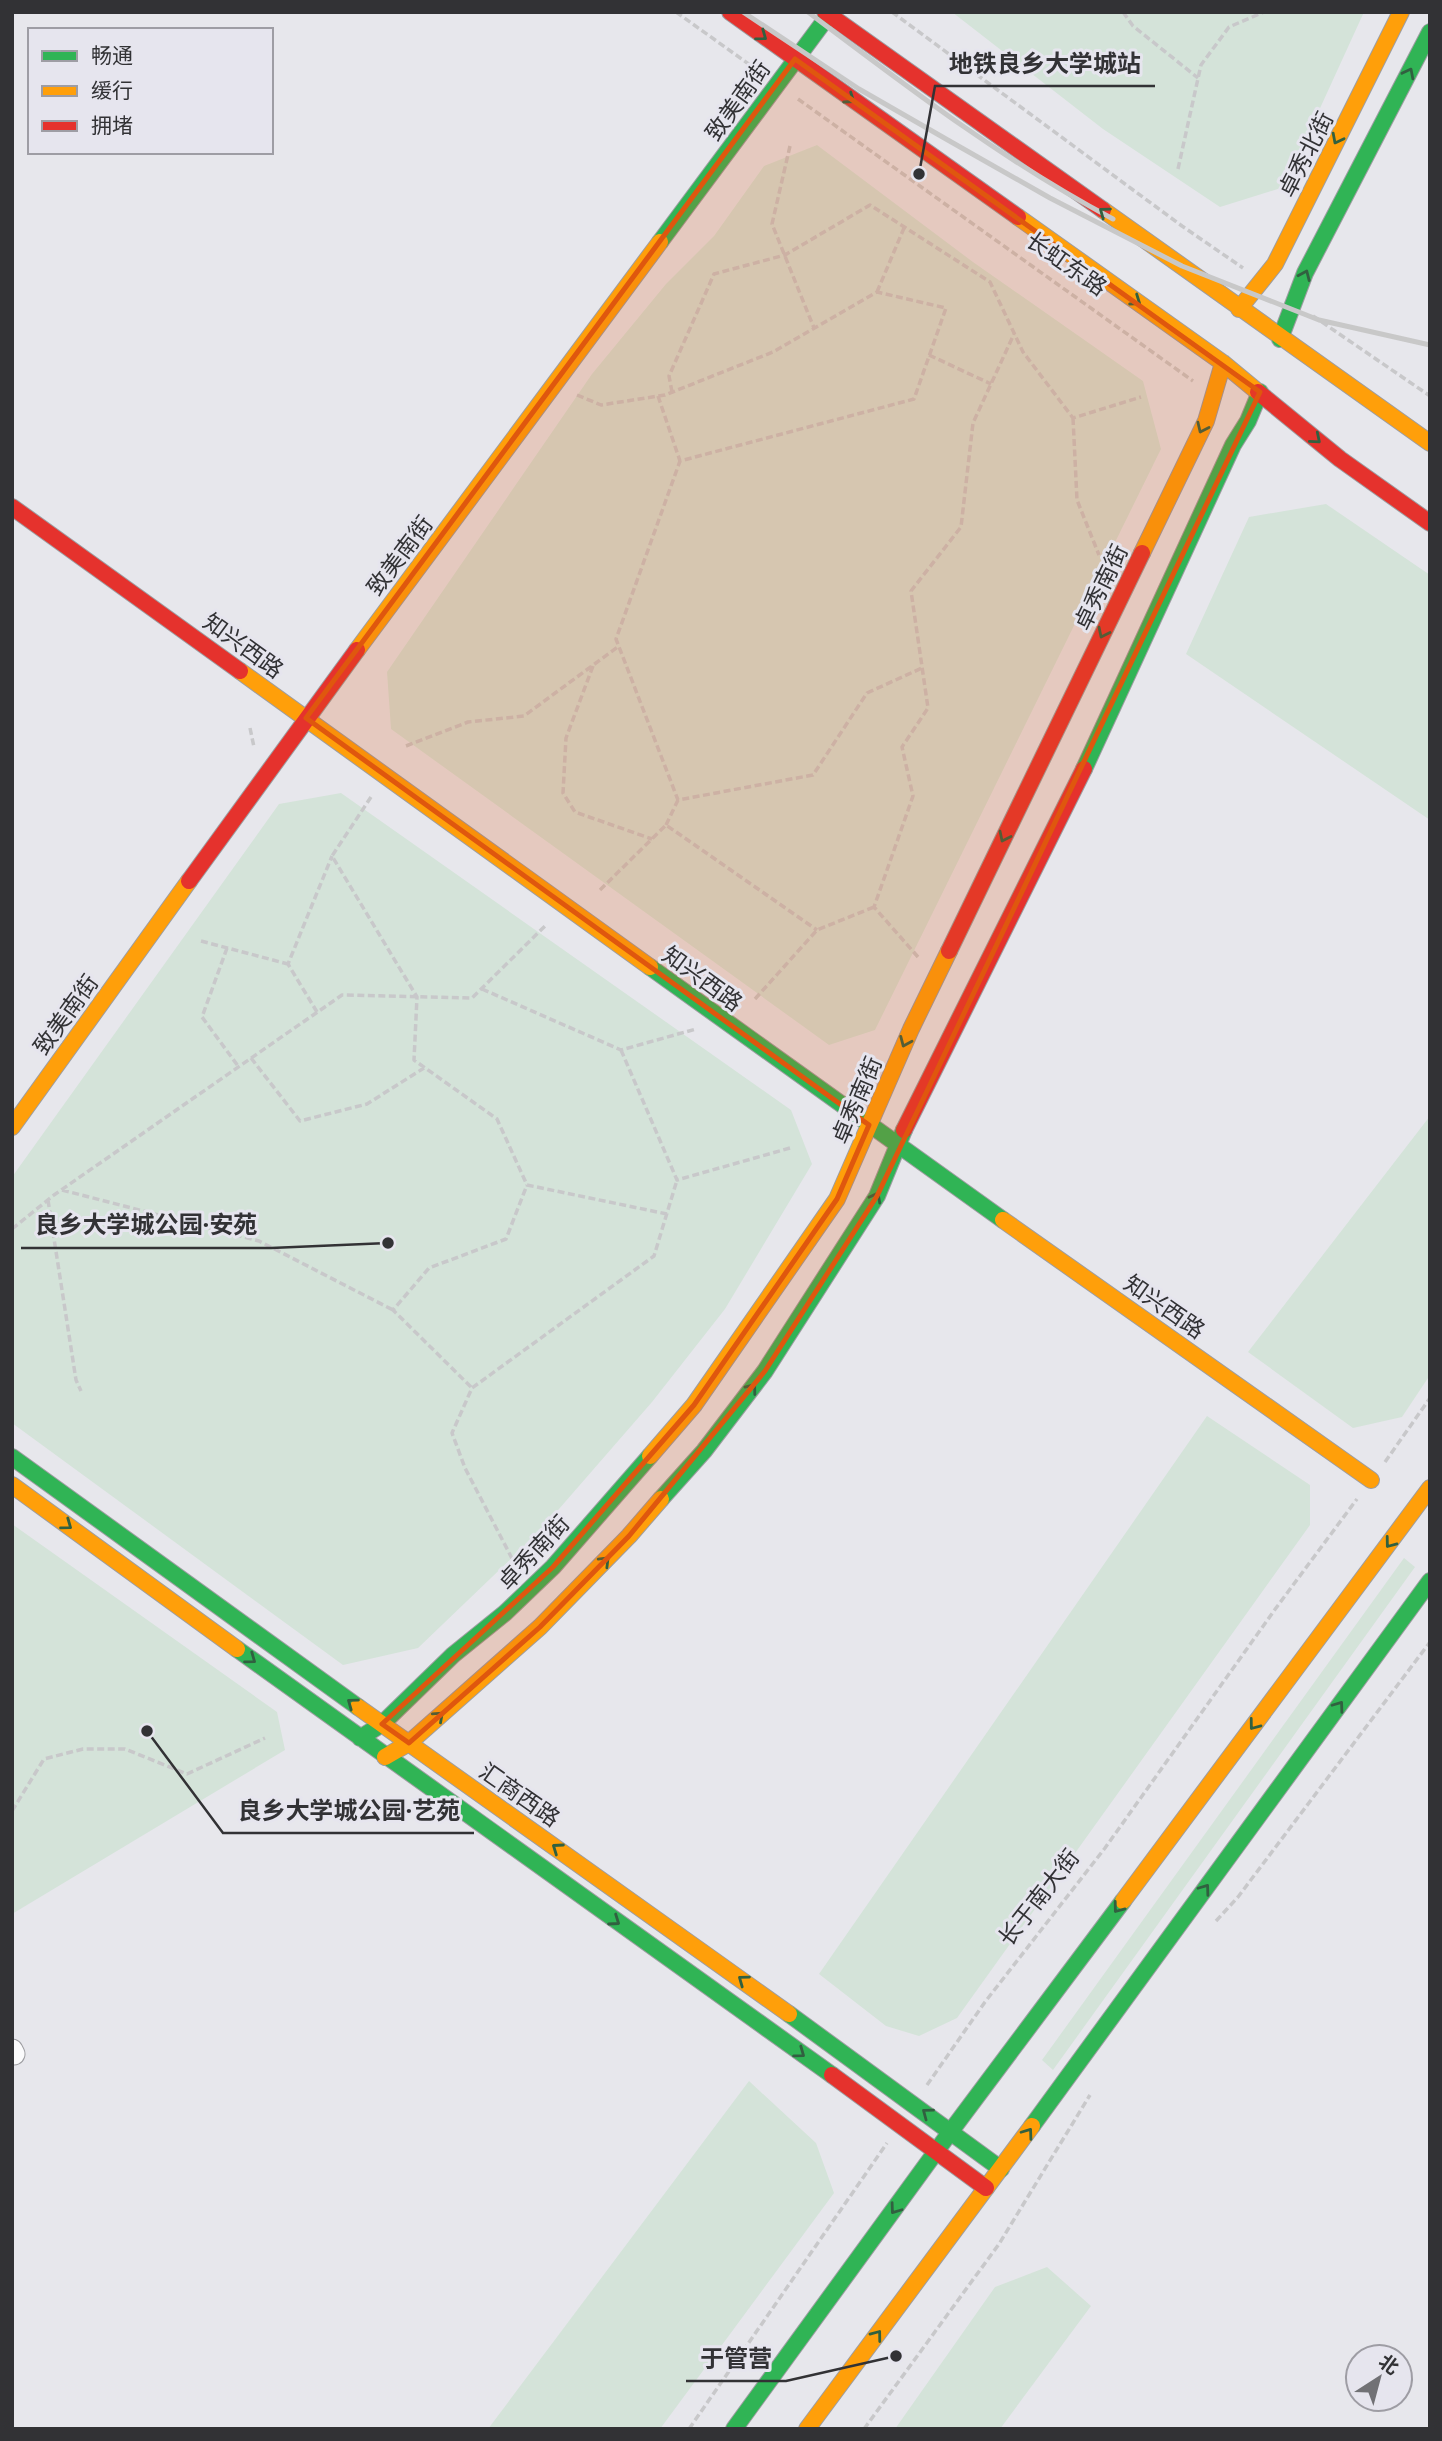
<svg xmlns="http://www.w3.org/2000/svg" width="1442" height="2441" font-family="'Noto Sans','Noto Sans SC',sans-serif">
  <style>
    .green { fill: #d4e3d9 }
    .lines { fill: none; stroke-linecap: round; stroke-linejoin: round }
    .street-casing { stroke: #9d9da1; stroke-width: 23 }
    .fast-casing { stroke: #9d9da1; stroke-width: 18 }
    .slow-casing { stroke: #9d9da1; stroke-width: 18 }
    .jam-casing { stroke: #9d9da1; stroke-width: 18 }
    .path { stroke: #c8c8ca; stroke-width: 3.5; stroke-dasharray: 7 3.5; stroke-linecap: butt }
    .street { stroke: #fbfbfc; stroke-width: 21 }
    .fast { stroke: #30b455; stroke-width: 16 }
    .slow { stroke: #ff9f0a; stroke-width: 16 }
    .jam { stroke: #e5322d; stroke-width: 16 }
    .rail { stroke: #c8c8c8; stroke-width: 5 }
    .oneway { stroke: #316040 }
    .marked { fill: #df570e; fill-opacity: 0.2; stroke: #df570e; stroke-width: 5; stroke-linejoin: round }
    .labels { text-anchor: middle; dominant-baseline: central; stroke-width: 6; stroke-linejoin: round; paint-order: stroke }
    .street-label { font-size: 23px; fill: #323235; stroke: #e6e5ee }
    .leader { fill: none; stroke: #323235; stroke-width: 2.5 }
    .callout-dot { fill: #323235; stroke: #e6e5ee; stroke-width: 2.5 }
    .callout-label { font-size: 24px; text-anchor: middle; font-weight: bold; fill: #323235; stroke: #e6e5ee; stroke-width: 6; stroke-linejoin: round; paint-order: stroke }
  </style>
  <rect width="100%" height="100%" fill="#e7e7ec"/>
  <path class="green" d="M952,12h412l-80,175 -64,20 -117,-78z
    M817,145l156,117 170,119 18,68 -286,581 -46,15 -438,-316 -4,-57 205,-298 74,-90 48,-48 50,-70z
    M1326,504l104,71v245l-244,-166 63,-137z
    M341,793l450,317 21,54 -87,145 -73,93 -113,130 -121,116 -75,17 -331,-242v-246l267,-373z
    M1430,1116v259l-28,42 -49,11 -105,-76z
    M1207,1416l103,69v40l-353,493 -38,18 -33,-10 -67,-52z
    M12,1524l265,188 8,38 -273,164z
    M1404,1558l11,9 -362,503 -11,-10z
    M749,2081l67,62 18,50 -174,236h-172z
    M1047,2267l44,39 -91,123h-105l100,-142z"/>
  <g class="lines">
    <g class="street-casing">
      <path id="street" d="M12,2050l2,4"/>
    </g>
    <g class="fast-casing">
      <path id="fast" d="M660,242l171,-230
        M1280,339l25,-66 125,-241
        M1084,769l149,-324 15,-24 12,-29
        M650,967l353,253
        M12,1457l346,250
        M661,1499l43,-48 61,-80 112,-175 27,-66
        M237,1649l595,426
        M360,1738l22,-14 71,-69 52,-42 48,-46 97,-111
        M789,2014l212,155
        M1032,2126l398,-545
        M734,2429l217,-298 172,-230"/>
    </g>
    <g class="slow-casing">
      <path id="slow" d="M1103,210l327,233
        M1018,217l205,146 35,29
        M1239,309l36,-45 126,-252
        M1142,553l64,-132 17,-58
        M357,650l303,-408
        M240,671l410,296
        M12,1127l177,-246
        M1003,1220l368,260
        M650,1456l44,-51 143,-206 74,-170 38,-78
        M12,1485l225,164
        M358,1707l431,307
        M385,1757l24,-14 131,-116 89,-91 32,-37
        M1123,1901l307,-413
        M807,2429l225,-303"/>
    </g>
    <g class="jam-casing">
      <path id="jam" d="M730,12l288,205
        M825,12l278,198
        M1258,392l82,67 90,64
        M12,507l228,164
        M189,881l168,-231
        M949,951l193,-398
        M904,1130l180,-361
        M832,2075l154,113"/>
    </g>
    <path class="path" d="M676,12l81,58
      M892,12l290,214 61,42
      M1123,12l10,14 65,52
      M798,99l395,282
      M790,146l-18,78 42,104
      M1178,169l23,-104 28,-38 35,-15
      M877,292l27,-64
      M1313,316l117,80
      M929,355l62,29
      M672,392l-3,-16 45,-102 71,-19 85,-50 120,77 33,70 50,66 68,-21
      M577,395l24,10 64,-10 108,-43 104,-60 69,16 -32,91 -234,62 -64,178 62,161 135,-25 54,-82 55,-25
      M658,396l22,65
      M1073,418l4,82 22,55
      M593,666l-27,72 -3,55 12,19 77,27
      M250,728l4,19
      M406,746l62,-24 56,-6 95,-70
      M371,797l-39,59 85,141 -3,63 83,59 30,66 140,29
      M666,825l12,-25
      M600,890l66,-65 151,105
      M201,941l87,23
      M227,948l-25,69 36,49
      M918,957l-44,-50 39,-111 -11,-49 26,-39 -17,-117 50,-64 12,-104 41,-89
      M482,989l139,61 75,-21
      M755,999l62,-69 57,-23
      M317,1012l-29,-48 44,-108
      M621,1050l56,130 113,-32
      M251,1058l49,63 67,-17 57,-36
      M62,1190l197,51 134,69
      M48,1200l28,180 5,11
      M12,1229l42,-34 288,-200 130,3 75,-74
      M471,1387l-78,-77 36,-42 77,-29 21,-54
      M1385,1462l45,-64
      M517,1568l-52,-100 -13,-35 20,-45 182,-132 23,-76
      M12,1811l32,-52 39,-10h42l62,25 78,-36
      M1216,1921l22,-24 192,-255
      M927,2085l58,-83 120,-154 171,-240 81,-109
      M689,2429l198,-286
      M864,2429l135,-185 91,-149"/>
    <use href="#street" class="street"/>
    <use href="#fast" class="fast"/>
    <use href="#slow" class="slow"/>
    <use href="#jam" class="jam"/>
    <path class="rail" d="M743,12l116,77 87,50 104,59 132,68 137,54 111,25
      M808,12c98,74 196,149 305,207"/>
  </g>
  <defs><path id="oneway-chevron" d="M-2-3.5L2.5 0L-2 3.5" fill="none" stroke-width="1.6" stroke-linecap="round" stroke-linejoin="round" transform="scale(1.75)"/></defs>
  <g class="oneway">
    <use href="#oneway-chevron" transform="translate(762 36) rotate(36)"/>
    <use href="#oneway-chevron" transform="translate(1409 73) rotate(-63)"/>
    <use href="#oneway-chevron" transform="translate(850 99) rotate(35)"/>
    <use href="#oneway-chevron" transform="translate(1337 139) rotate(117)"/>
    <use href="#oneway-chevron" transform="translate(1104 212) rotate(-144)"/>
    <use href="#oneway-chevron" transform="translate(1305 275) rotate(-66)"/>
    <use href="#oneway-chevron" transform="translate(1136 301) rotate(35)"/>
    <use href="#oneway-chevron" transform="translate(1202 428) rotate(115)"/>
    <use href="#oneway-chevron" transform="translate(1316 439) rotate(40)"/>
    <use href="#oneway-chevron" transform="translate(1103 633) rotate(116)"/>
    <use href="#oneway-chevron" transform="translate(1004 837) rotate(116)"/>
    <use href="#oneway-chevron" transform="translate(905 1042) rotate(113)"/>
    <use href="#oneway-chevron" transform="translate(876 1197) rotate(-62)"/>
    <use href="#oneway-chevron" transform="translate(752 1388) rotate(-53)"/>
    <use href="#oneway-chevron" transform="translate(67 1525) rotate(36)"/>
    <use href="#oneway-chevron" transform="translate(1390 1543) rotate(127)"/>
    <use href="#oneway-chevron" transform="translate(605 1561) rotate(-45)"/>
    <use href="#oneway-chevron" transform="translate(251 1659) rotate(36)"/>
    <use href="#oneway-chevron" transform="translate(352 1703) rotate(-144)"/>
    <use href="#oneway-chevron" transform="translate(1339 1706) rotate(-54)"/>
    <use href="#oneway-chevron" transform="translate(439 1716) rotate(-42)"/>
    <use href="#oneway-chevron" transform="translate(1254 1725) rotate(127)"/>
    <use href="#oneway-chevron" transform="translate(557 1848) rotate(-145)"/>
    <use href="#oneway-chevron" transform="translate(1205 1889) rotate(-54)"/>
    <use href="#oneway-chevron" transform="translate(1118 1908) rotate(127)"/>
    <use href="#oneway-chevron" transform="translate(615 1921) rotate(35)"/>
    <use href="#oneway-chevron" transform="translate(743 1980) rotate(-144)"/>
    <use href="#oneway-chevron" transform="translate(800 2053) rotate(36)"/>
    <use href="#oneway-chevron" transform="translate(927 2113) rotate(-143)"/>
    <use href="#oneway-chevron" transform="translate(1028 2133) rotate(-54)"/>
    <use href="#oneway-chevron" transform="translate(895 2209) rotate(126)"/>
    <use href="#oneway-chevron" transform="translate(877 2335) rotate(-53)"/>
  </g>
  <path class="marked" d="M795,59l465,333 -383,804 -112,175 -136,165 -89,91 -131,116 -27,-19 171,-157 141,-162 143,-206 32,-74 -563,-407z"/>
  <g class="labels">
    <g class="street-label">
      <text transform="translate(737 100) rotate(-54)">致美南街</text>
      <text transform="translate(1305 154) rotate(-63)">卓秀北街</text>
      <text transform="translate(1067 263) rotate(35)">长虹东路</text>
      <text transform="translate(399 555) rotate(-53)">致美南街</text>
      <text transform="translate(1100 587) rotate(-64)">卓秀南街</text>
      <text transform="translate(244 645) rotate(36)">知兴西路</text>
      <text transform="translate(703 978) rotate(36)">知兴西路</text>
      <text transform="translate(65 1014) rotate(-54)">致美南街</text>
      <text transform="translate(856 1100) rotate(-67)">卓秀南街</text>
      <text transform="translate(1165 1306) rotate(35)">知兴西路</text>
      <text transform="translate(533 1552) rotate(-47)">卓秀南街</text>
      <text transform="translate(520 1794) rotate(35)">汇商西路</text>
      <text transform="translate(1038 1897) rotate(-52)">长于南大街</text>
    </g>
  </g>
  <path class="leader" d="M919 174L935 86H1155M388 1243L271 1248H21M147 1731L223 1833H474M896 2356L786 2381H686"/>
  <g class="callout-dot">
    <circle cx="919" cy="174" r="7"/>
    <circle cx="388" cy="1243" r="7"/>
    <circle cx="147" cy="1731" r="7"/>
    <circle cx="896" cy="2356" r="7"/>
  </g>
  <g class="callout-label">
    <text x="1045" y="72">地铁良乡大学城站</text>
    <text x="146" y="1233">良乡大学城公园·安苑</text>
    <text x="349" y="1819">良乡大学城公园·艺苑</text>
    <text x="736" y="2367">于管营</text>
  </g>
  <rect width="1442" height="2441" fill="none" stroke="#323235" stroke-width="28"/>
  <rect x="28" y="28" width="245" height="126" fill="#e6e5ee" stroke="#9e9da4" stroke-width="2"/>
  <rect x="42" y="51" width="35" height="10" fill="#30b455" stroke="#9e9da4" stroke-width="2"/>
  <text x="91" y="63" font-size="21" fill="#323235">畅通</text>
  <rect x="42" y="86" width="35" height="10" fill="#ff9f0a" stroke="#9e9da4" stroke-width="2"/>
  <text x="91" y="98" font-size="21" fill="#323235">缓行</text>
  <rect x="42" y="121" width="35" height="10" fill="#e5322d" stroke="#9e9da4" stroke-width="2"/>
  <text x="91" y="133" font-size="21" fill="#323235">拥堵</text>
  <g transform="translate(1379 2378) rotate(36)"><circle r="33" fill="#e6e5ee" stroke="#9e9da4" stroke-width="2"/>
  <path d="M0-5L12 26L0 18L-12 26Z" fill="#717175"/>
  <text y="-10" font-size="19" font-weight="bold" text-anchor="middle" fill="#323235">北</text>
  </g>
</svg>
